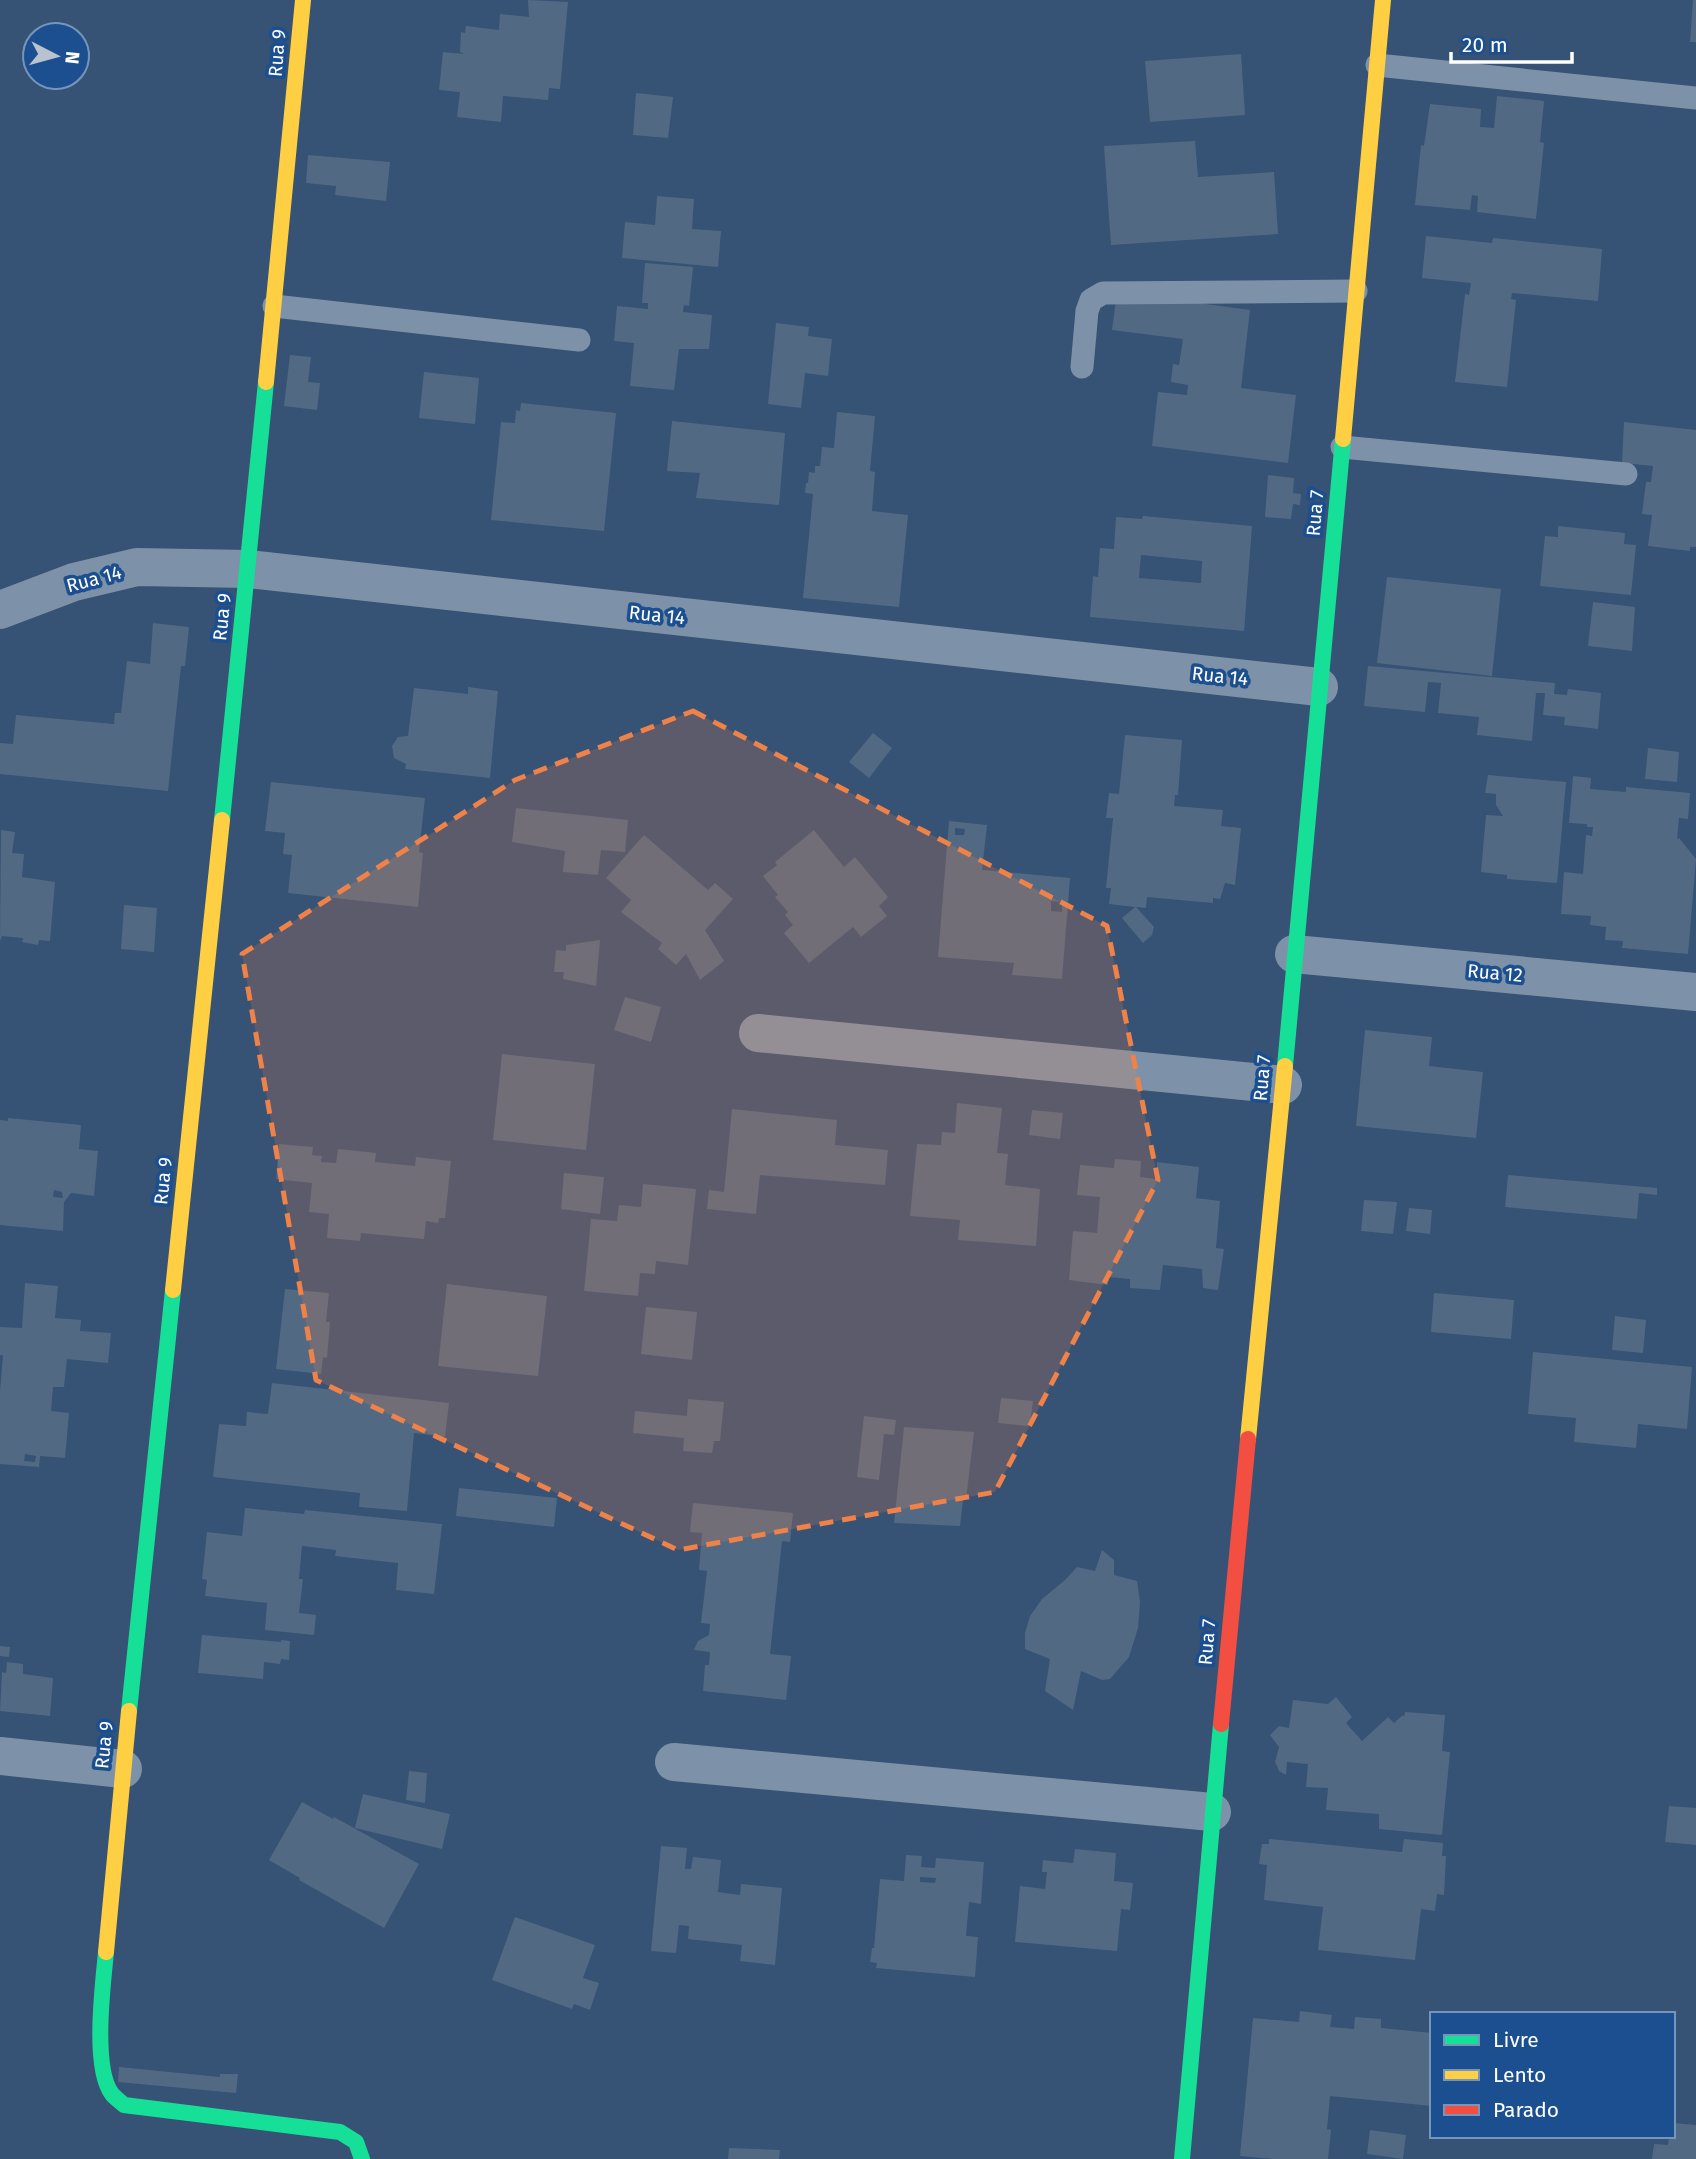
<svg xmlns="http://www.w3.org/2000/svg" width="1696" height="2159" font-family="'Fira Sans',sans-serif">
  <style>
    .building { fill: #526984; fill-rule: evenodd }
    .lines { fill: none; stroke-linecap: round; stroke-linejoin: round }
    .lane { stroke: #7d92a8; stroke-width: 23 }
    .street { stroke: #7d92a8; stroke-width: 38 }
    .fast { stroke: #16e098; stroke-width: 16 }
    .slow { stroke: #ffcf43; stroke-width: 16 }
    .jam { stroke: #f24e42; stroke-width: 16 }
    .marked { fill: #ee8249; fill-opacity: 0.2; stroke: #ee8249; stroke-width: 5; stroke-dasharray: 14 9; stroke-linejoin: round }
    .labels { text-anchor: middle; dominant-baseline: central; stroke-width: 7; stroke-linejoin: round; paint-order: stroke }
    .street-label { font-size: 19px; fill: #fff; stroke: #1b4f8f }
  </style>
  <rect width="100%" height="100%" fill="#365274"/>
  <path class="building" d="M528,0l40,2 -8,87 -11,-1 -1,12 -45,-4 -2,26 -44,-5 3,-25 -21,-2 4,-38 21,2 -4,-2 1,-20 4,1 1,-7 33,4 1,-16 29,3z
    M1693,0h3v42h-6z
    M1241,54l4,61 -95,7 -5,-61z
    M636,93l37,4 -5,41 -35,-3z
    M1497,96l47,5 -4,41 4,1 -8,76 -59,-7 1,-16 -6,-1 -2,15 -55,-5 6,-60 3,1 6,-42 51,5 -1,18 14,1z
    M1195,141l3,36 76,-5 4,62 -167,11 -7,-99z
    M308,155l82,7 -4,39 -51,-6 1,-9 -30,-3z
    M657,196l37,3 -2,30 29,2 -3,36 -96,-9 3,-36 30,3z
    M1426,236l66,7 1,-5 109,11 -4,52 -86,-8 -1,6 5,1 -9,87 -52,-5 10,-88 4,1 2,-12 -49,-5z
    M645,263l48,4 -4,39 -5,-1 -1,7 29,3 -3,34h-30l-5,41 -44,-4 4,-43 -20,-2 3,-35 31,3v-6h-6z
    M1117,292l133,18 -9,78 55,7 -8,68 -136,-17 6,-54 29,3 1,-10 -17,-3 2,-18 6,1 4,-26 -71,-9z
    M776,323l33,4 -1,9 24,3 -4,37 -23,-3 -4,35 -33,-4z
    M290,355l21,2 -3,25 12,1 -3,27 -33,-4z
    M424,372l55,6 -4,46 -56,-6z
    M521,403l95,10 -12,118 -113,-11 10,-98 14,1 1,-13 4,1z
    M837,412l38,4 -5,55 5,1 -3,39 36,4 -9,92 -96,-9 10,-104 -8,-1 1,-10h2l1,-11 6,1v-7h5l2,-19 12,1z
    M672,421l113,12 -6,72 -83,-7 4,-25 -33,-2z
    M1624,422l72,8v117h-6v4l-42,-5 4,-31 -10,-1 4,-32h5l2,-16 -31,-3z
    M1268,475l26,3 -1,15 8,1 -1,11 -7,-1 -2,15 -26,-2z
    M1143,516l109,10 -8,105 -154,-14 3,-41 5,1 2,-29 14,1 2,-32 26,2zM1141,555l61,6 -1,22 -62,-5z
    M1558,526l67,7 -1,11 12,1 -5,50 -91,-9 5,-50 13,1z
    M1387,577l114,12 -9,87 -115,-13z
    M1593,602l42,5 -3,44 -44,-5z
    M153,623l36,4 -4,39h-4l-13,125 -168,-17v-31l13,1 3,-29 98,9 1,-11h6l6,-52 23,3z
    M1368,666l187,17 -1,11 13,1 1,-6 33,4 -3,36 -34,-4 1,-8 -22,-2 2,-22h-9l-4,48 -55,-6 2,-18 -41,-4 3,-30 -13,-1 -3,30 -61,-6z
    M468,687l30,4 -8,87 -85,-9 1,-5 -12,-6 -2,-12 6,-9 10,-1 6,-48 54,6z
    M873,733l19,15 -23,30 -20,-16z
    M1125,735l57,5 -4,55h-3l-1,11 49,4 -2,16 20,2 -6,57 -10,-2 -5,16 -7,-1v5l-66,-6 -1,11 -10,-1 18,20 -2,8 -9,8 -21,-25 13,-11 -26,-3 2,-16h-5l7,-70h-7l3,-25 10,1z
    M1648,748l31,4 -2,30 -32,-3z
    M1488,775l78,7 -9,101 -50,-4v-4l-26,-3 5,-57 17,1 -7,-11v-11l-11,-1z
    M1573,776l18,2 -1,11 36,3v-5l64,6 -2,26 -9,-1 -2,21 2,-1 17,21 -8,95 -66,-6 1,-7 -18,-1 1,-13 -16,-2 1,-9 -30,-2 3,-42 19,2 3,-39 6,1 1,-9h-6v-3l-18,-1z
    M271,782l154,16 -6,54 4,1 -5,54 -130,-14 4,-38 -9,-1 2,-21 -20,-2z
    M516,808l112,12 -3,32 -24,-2 -3,25 -35,-3 2,-21 -53,-9z
    M949,821l38,4 -5,45 88,8 -8,101 -50,-4 2,-12 -76,-6zM955,828l10,1 -1,6h-9zM1051,901l11,1v10l-11,-1z
    M1,830l14,2 -3,21 12,1 -2,23 33,5 -5,59 -11,-1 -1,5 -16,-3 1,-4 -21,-2 -2,5z
    M814,830l30,37 11,-10 33,40 -9,9 8,10 -26,21 -8,-10 -44,36 -25,-30 9,-8 -8,-10 3,-3 -13,-15 3,-2 -15,-19 14,-11 -2,-3z
    M644,835l64,55 7,-7 18,16 -28,31 19,31 -24,19 -14,-26 -10,11 -18,-16 4,-6 -41,-31 10,-12 -25,-22z
    M124,905l33,3 -3,44 -33,-3z
    M600,940l-4,46 -33,-7 1,-7h-10l2,-22 10,1v-6z
    M625,997l36,10 -10,35 -37,-12z
    M1365,1030l67,7 -3,29 54,6 -7,66 -120,-12z
    M502,1054l93,10 -9,86 -93,-10z
    M957,1103l45,5 -5,45 11,1 -3,31 35,4 -4,57 -78,-6 2,-20 -50,-4 7,-72 24,1 1,-13 13,1z
    M732,1109l105,11 -2,25 53,5 -3,35 -125,-10 -4,39 -49,-5 2,-19 15,2z
    M1032,1110l31,3 -3,26 -31,-4z
    M8,1118l73,7 -2,24 19,2 -4,45 -23,-3 -7,9 -1,29 -63,-6v-105l8,1zM54,1190l8,2 1,6 -10,-1z
    M279,1144l34,3 -1,8 10,1 -1,6 15,1 2,-14 38,4 -1,9 40,4 1,-9 35,4 -6,57h-6l-1,5 -12,-2 -2,18 -63,-6 -1,8 -33,-3 2,-24 -20,-2 3,-29 -36,-4z
    M1115,1159l26,2 -1,16 17,2v-17l42,5 -3,31 24,3 -4,47 8,1 -6,41 -15,-2 -1,-19 -39,-4 -3,25 -30,-2v-9l-21,-2 -1,8 -39,-5 4,-49 24,2 3,-36 -23,-2 3,-30 34,3z
    M564,1173l40,4 -4,37 -39,-5z
    M1508,1175l149,13v7l-18,-2 -2,26 -132,-12z
    M643,1184l53,5 -8,76 -32,-4 -1,13 -15,-1 -2,23 -54,-5 7,-72 26,2 2,-16 22,2z
    M1364,1200l33,2 -4,32 -32,-3z
    M1409,1208l23,2 -2,24 -24,-3z
    M25,1283l33,3 -3,32 26,2 -1,11 31,2 -3,30 -41,-4 -3,28h-11l-2,24 18,2 -4,45 -25,-2 -1,11 -39,-3v-73l3,-36h-3v-28l22,1zM25,1454l11,2 -1,6 -11,-1z
    M447,1284l100,12 -9,80 -100,-10z
    M285,1289l44,4 -3,29h4l-3,36 -4,-1 -2,17 -45,-5z
    M1434,1293l80,7 -3,39 -80,-7z
    M646,1307l51,5 -5,48 -51,-6z
    M1615,1316l31,4 -3,33 -31,-3z
    M1533,1352l159,15 -5,62 -49,-5 -2,24 -62,-6 2,-24 -48,-4z
    M272,1383l177,20 -4,34 -31,-4 -7,78 -48,-4 1,-14 -147,-16 6,-53 27,2 1,-14 21,2z
    M1001,1398l32,3 -3,23h-2l-1,2 -29,-3z
    M688,1399l36,3 -4,39h-6l-2,12 -29,-2 1,-13 -51,-5 2,-22 52,5z
    M864,1416l32,4 -2,15 -10,-1 -5,46 -22,-3z
    M904,1427l70,5 -8,68h-3l-3,26 -66,-3z
    M459,1488l98,10 -3,29 -98,-11z
    M693,1503l100,10 -3,29 -8,-1 -12,113 21,2 -5,44 -83,-9 2,-26h4l1,-13 -16,-2 4,-9 11,-6 1,-11 -9,-1 6,-52 -8,-1 3,-37 -12,-1z
    M245,1508l59,6 1,-4 137,14 -8,70 -38,-4 2,-27 -63,-7 1,-6 -34,-4 -3,33h4l-4,34 17,2 -2,20 -49,-5 2,-27 -62,-7 2,-16 -5,-1 5,-47 35,4z
    M1102,1550l12,10v15l23,6 3,21 -2,26 -9,29 -19,22 -8,1 -21,-9 -8,39 -28,-19 5,-32 -25,-10v-16l5,-17 12,-17 23,-19 12,-13 18,4z
    M202,1635l79,7v-2l9,1 -1,19 -8,-1 -1,5 -16,-2 -1,17 -65,-6z
    M0,1646l10,1 -1,10 -9,-1z
    M7,1662l16,2v10l30,4 -3,38 -50,-5 2,-39 4,1z
    M1336,1697l16,20 -6,6 16,18 26,-24 6,6 9,-8 1,2 1,-5 40,3 -3,36 8,1 -8,83 -63,-6v-15l-53,-4 2,-22 -22,-1 2,-23 -21,-2 -1,13 -7,-4 -4,-9 4,-15 -9,-12 9,-9 10,2 4,-28 35,4z
    M409,1771l18,2 -2,30 -19,-3z
    M363,1794l87,20 -8,35 -87,-21z
    M302,1802l31,17 1,-2 85,47 -35,64 -85,-48 1,-2 -31,-18z
    M1669,1806l27,2v37l-31,-3z
    M1269,1839l133,13 2,-13 39,4 -1,13h4l-2,39 -7,-1 -2,17 -14,-2 -6,51 -97,-10 5,-43 -59,-7 3,-35 -8,-1 3,-20h7z
    M661,1846l26,2 -2,21h6l2,-12 28,3 -3,32 22,3 1,-11 41,4 -7,77 -35,-4 2,-16 -54,-6 1,-13 -10,-1 -3,28 -25,-2z
    M1075,1849l41,4 -2,28 19,2 -3,27 -9,-1 -4,42 -102,-9 5,-56 25,3 2,-17h-5l1,-12 30,3z
    M906,1855l16,1 -1,11 14,1 1,-10 48,4 -3,42 -12,-2 -3,34 12,1 -3,40 -99,-9 1,-5 -7,-1 2,-14h2l6,-69 24,2zM920,1877l16,1 -1,5 -15,-1z
    M515,1917l80,28 -12,33 16,5 -9,27 -16,-6 -2,5 -80,-29z
    M1300,2011l32,4 -2,12 24,2 1,-12 26,2v9l51,5v73l-102,-10 -3,33 4,1 -3,29h-54l-34,-3 13,-138 46,4z
    M119,2067l101,10v-3h18l-2,19 -118,-11z
    M1673,2123l23,2v34h-44l2,-15 14,1 1,-9h4z
    M1370,2130l36,5 -3,24 -36,-5z
    M729,2148l51,2 -1,9h-51z"/>
  <g class="lines">
    <path class="lane" d="M1377,65l319,33
      M274,306l305,34
      M1082,367l5,-56 4,-11 12,-7 253,-2
      M1342,447l284,27"/>
    <path class="street" d="M0,610l74,-28 63,-15 111,2 1071,118
      M1294,954l402,38
      M758,1033l525,52
      M0,1756l123,13
      M674,1762l538,50"/>
    <path class="fast" d="M222,820l44,-438
      M1285,1066l58,-627
      M129,1711l44,-421
      M106,1952c-3,32 -14,116 6,142 3,4 8,7 12,11l216,27 16,10 6,17
      M1182,2159l39,-435"/>
    <path class="slow" d="M266,382l37,-382
      M1343,439l40,-439
      M173,1290l49,-470
      M1248,1439l37,-373
      M106,1952l23,-241"/>
    <path class="jam" d="M1221,1724l27,-285"/>
  </g>
  <path class="marked" d="M693,711l414,215 51,254 -163,312 -317,58 -362,-170 -74,-426 273,-174z"/>
  <g class="labels">
    <g class="street-label">
      <text transform="translate(277 53) rotate(-85)">Rua 9</text>
      <text transform="translate(1315 513) rotate(-85)">Rua 7</text>
      <text transform="translate(94 579) rotate(-15)">Rua 14</text>
      <text transform="translate(657 615) rotate(6)">Rua 14</text>
      <text transform="translate(222 617) rotate(-84)">Rua 9</text>
      <text transform="translate(1220 676) rotate(6)">Rua 14</text>
      <text transform="translate(1495 973) rotate(5)">Rua 12</text>
      <text transform="translate(1262 1078) rotate(-85)">Rua 7</text>
      <text transform="translate(163 1181) rotate(-84)">Rua 9</text>
      <text transform="translate(1207 1642) rotate(-85)">Rua 7</text>
      <text transform="translate(104 1745) rotate(-84)">Rua 9</text>
    </g>
  </g>
  <rect x="1430" y="2012" width="245" height="126" fill="#1b4f8f" stroke="#7695bc" stroke-width="2"/>
  <rect x="1444" y="2035" width="35" height="10" fill="#16e098" stroke="#7695bc" stroke-width="2"/>
  <text x="1493" y="2047" font-size="21" fill="#ffffff">Livre</text>
  <rect x="1444" y="2070" width="35" height="10" fill="#ffcf43" stroke="#7695bc" stroke-width="2"/>
  <text x="1493" y="2082" font-size="21" fill="#ffffff">Lento</text>
  <rect x="1444" y="2105" width="35" height="10" fill="#f24e42" stroke="#7695bc" stroke-width="2"/>
  <text x="1493" y="2117" font-size="21" fill="#ffffff">Parado</text>
  <g transform="translate(56 56) rotate(96)"><circle r="33" fill="#1b4f8f" stroke="#7695bc" stroke-width="2"/>
  <path d="M0-5L12 26L0 18L-12 26Z" fill="#b9c2ce"/>
  <text y="-10" font-size="19" font-weight="bold" text-anchor="middle" fill="#ffffff">N</text>
  </g>
  <path d="M1451 52v10h121v-10" fill="none" stroke="#ffffff" stroke-width="3.5"/>
  <text x="1462" y="52" font-size="21" fill="#ffffff" stroke="#1b4f8f" stroke-width="5" paint-order="stroke">20 m</text>
</svg>
